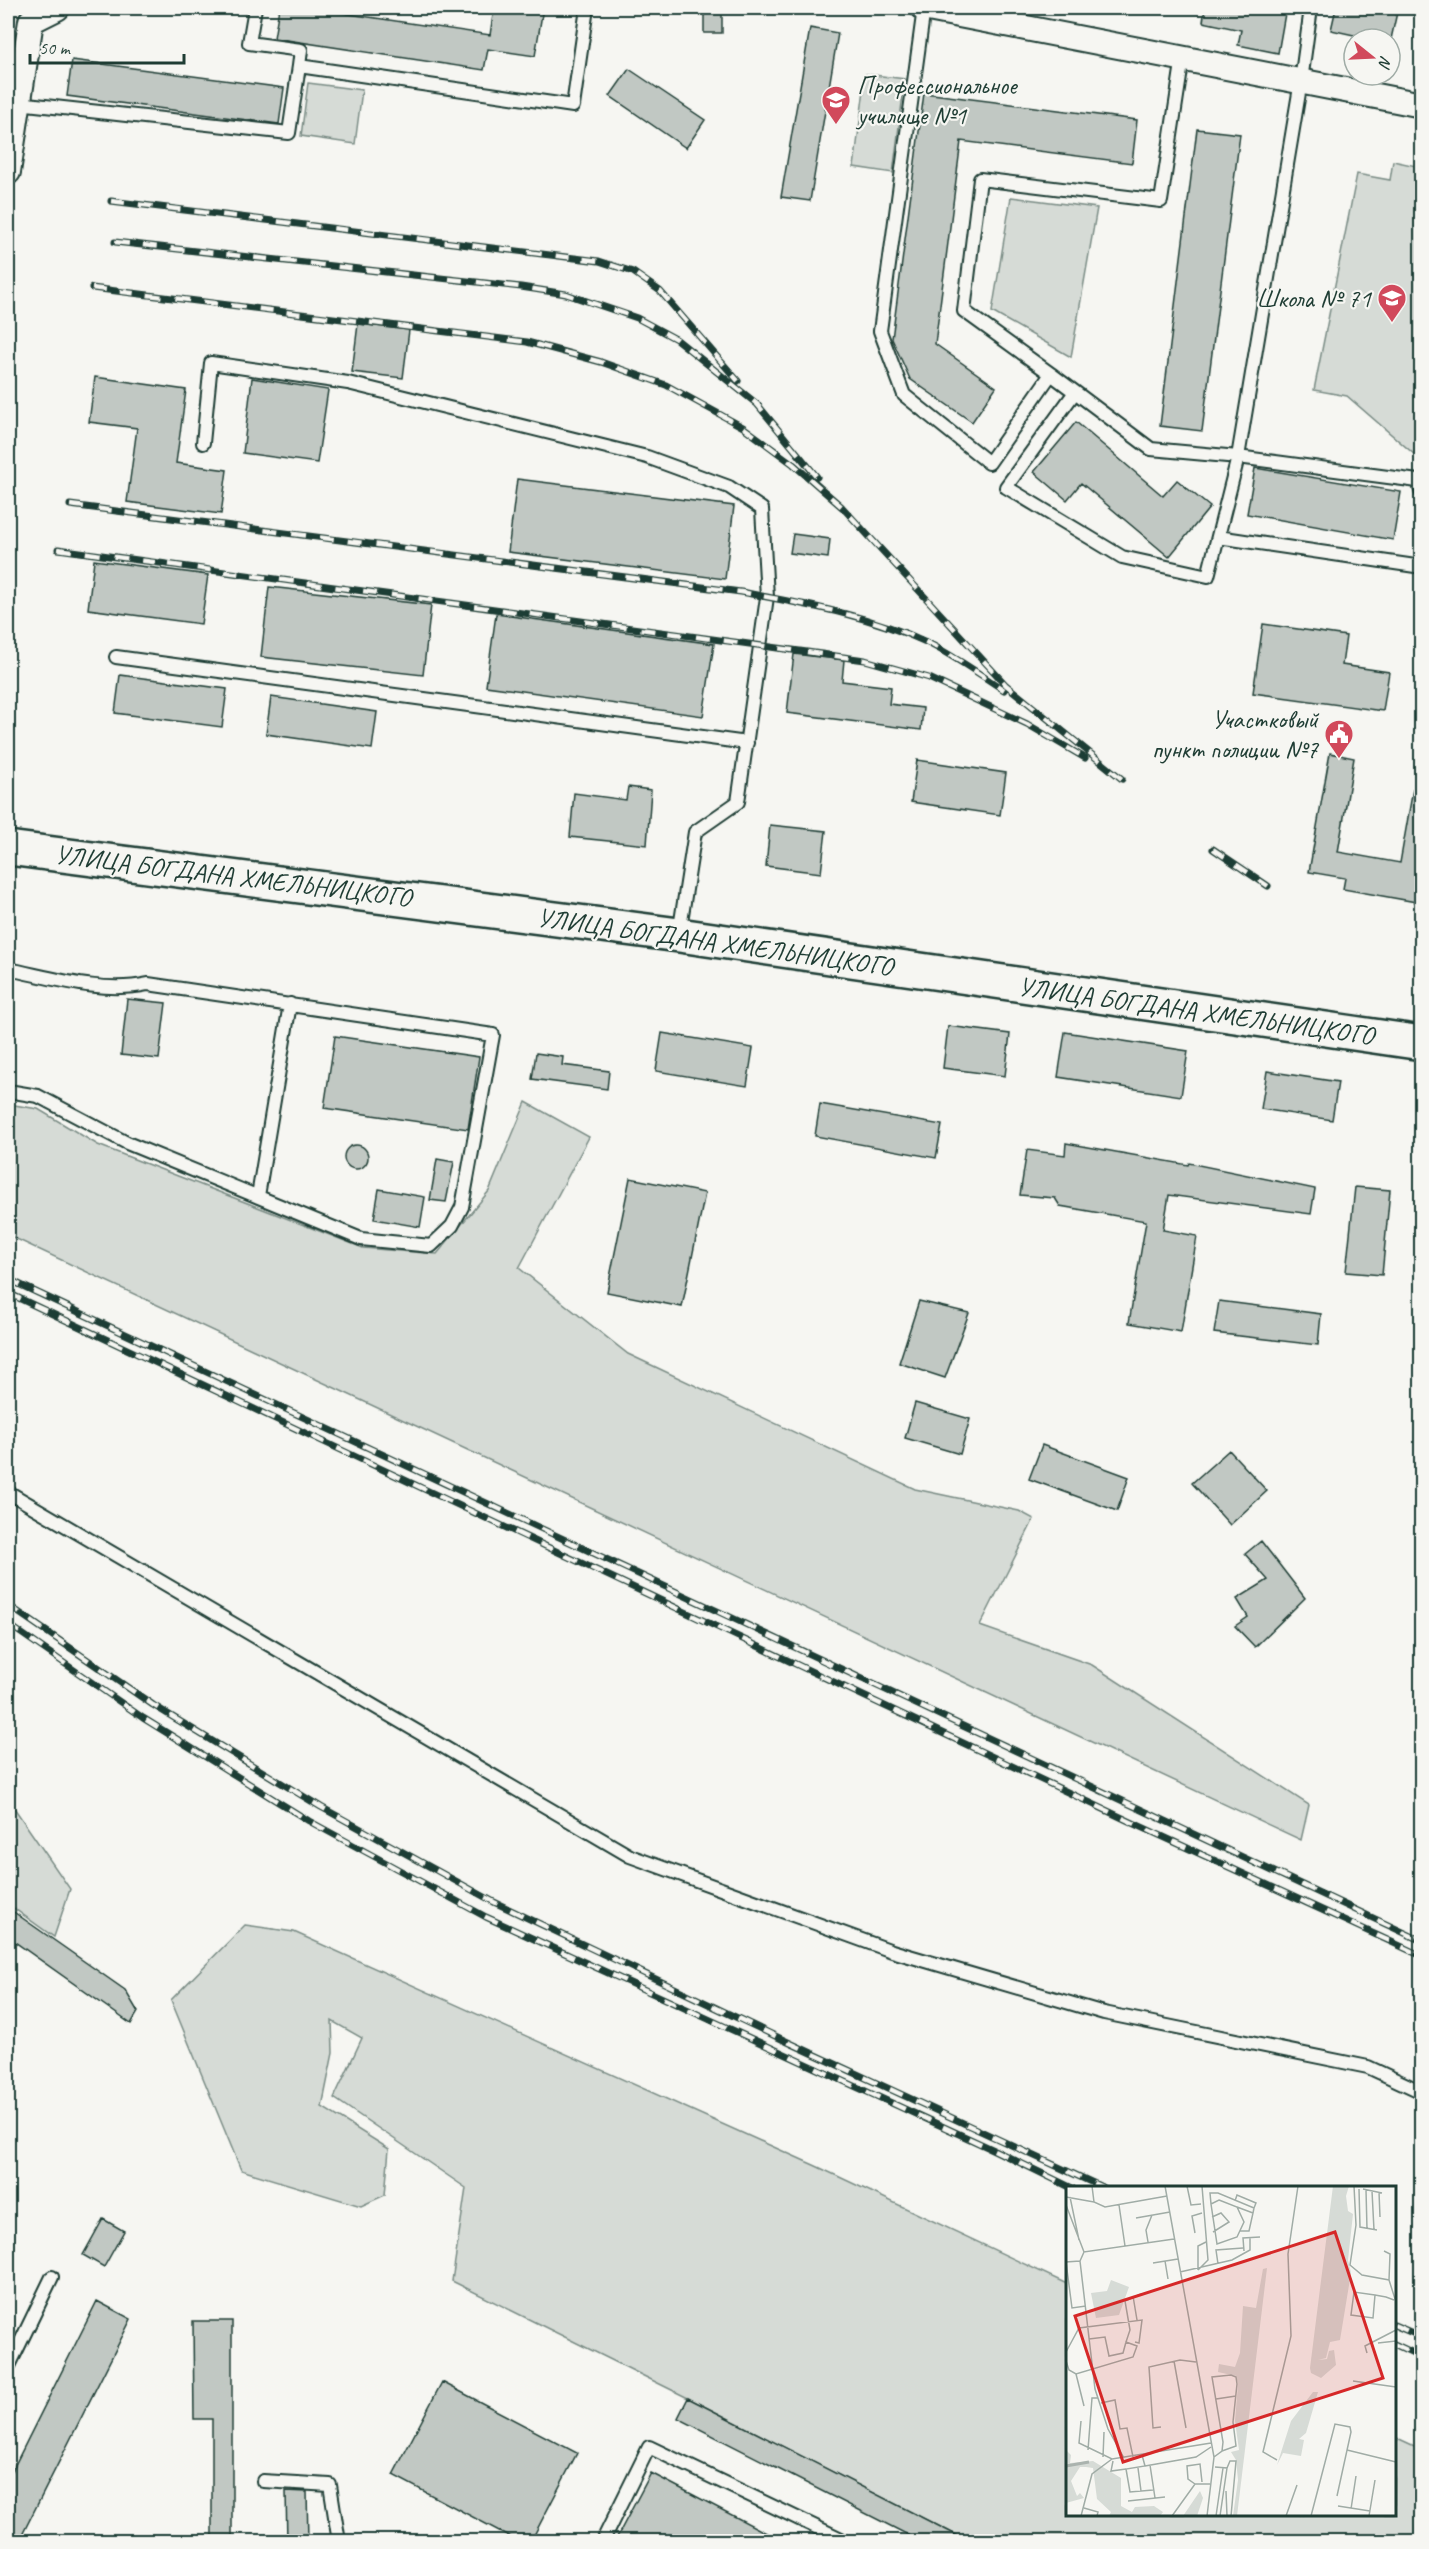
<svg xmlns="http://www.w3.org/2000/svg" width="1429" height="2549" font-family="Caveat,sans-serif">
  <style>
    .green { fill: #d6dbd6; stroke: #7a8c85; stroke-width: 1.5 }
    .building { fill: #c1c8c3; stroke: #1f3d34; stroke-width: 1.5 }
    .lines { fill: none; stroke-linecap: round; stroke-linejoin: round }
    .service-casing { stroke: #1f3d34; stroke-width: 16 }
    .minor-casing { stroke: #1f3d34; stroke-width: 28 }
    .secondary-casing { stroke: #1f3d34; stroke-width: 38 }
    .service { stroke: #f6f6f2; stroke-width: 12 }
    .minor { stroke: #f6f6f2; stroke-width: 24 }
    .secondary { stroke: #f6f6f2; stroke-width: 33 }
    .rail-casing { stroke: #1f3d34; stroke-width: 7 }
    .rail { stroke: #f6f6f2; stroke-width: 4.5; stroke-dasharray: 14; stroke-linecap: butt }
    .labels { text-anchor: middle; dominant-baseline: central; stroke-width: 4.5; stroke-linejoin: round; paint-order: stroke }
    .poi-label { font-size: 26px; fill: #1f3d34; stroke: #f6f6f2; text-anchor: end }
    .street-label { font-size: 26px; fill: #1f3d34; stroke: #f6f6f2 }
    .inset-river { fill: none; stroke: #aab3ae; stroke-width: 3 }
    .inset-road { fill: none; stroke: #a0aca6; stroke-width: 1.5 }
    .view { fill: #d62828; fill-opacity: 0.15; stroke: #d62828; stroke-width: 3 }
    .inset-edge { fill: none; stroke: #1f3d34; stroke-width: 3 }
  </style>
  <rect width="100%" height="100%" fill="#f6f6f2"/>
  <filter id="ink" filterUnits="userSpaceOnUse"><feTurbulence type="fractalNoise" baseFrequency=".0167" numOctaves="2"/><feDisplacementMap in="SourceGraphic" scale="12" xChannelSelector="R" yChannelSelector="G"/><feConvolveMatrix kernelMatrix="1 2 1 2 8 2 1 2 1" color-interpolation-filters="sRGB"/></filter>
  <g filter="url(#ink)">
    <path class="green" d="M866,74l39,5 -12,94 -39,-6z
      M308,83l54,7 -7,54 -54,-8z
      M1393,161l28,6v293l-74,-64 -33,-6 43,-216 33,6z
      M1011,197l86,11 -26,149 -79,-45z
      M526,1102l63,35 -70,131 109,86 287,135 104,22 15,8 -54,107 112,39 217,140 -8,35 -1293,-605v-131l30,5 60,36 265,103 74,6 52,-63z
      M8,1799l62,90 -16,48 -46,-33z
      M245,1925l49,7 522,234 251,118 1,230h326l1,-76 26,12v91h-453l-280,-143 -236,-117 14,-93 -132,-90 28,-60 -30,-17 1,32 -11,54 67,42 -4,46 -24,11 -120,-36 -70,-170z"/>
    <path class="building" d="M279,8h29l182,27 4,-27h49l-8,48 -47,-7 -4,21 -210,-32z
      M1205,8h81l-8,45 -40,-8 3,-15 -38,-8z
      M1336,8h62l-7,31h-19l-41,-9z
      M704,13h18v20h-18z
      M810,28l28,5 -28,168 -29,-4z
      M72,60l212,28 -5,36 -212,-28z
      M629,69l76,51 -19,28 -76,-52z
      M924,93l213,27 -5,43 -171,-22 -26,203 61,43 -24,35 -62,-43 -18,-40z
      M1197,129l43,5 -38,297 -42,-5z
      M358,324l51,6 -6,48 -51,-6z
      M95,377l91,13 -10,73 51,7 -6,44 -94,-12 10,-74 -48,-6z
      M252,378l76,12 -11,73 -74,-10z
      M1076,422l87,74 14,-16 33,27 -41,50 -88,-74 -14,17 -33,-28z
      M1255,468l146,24 -8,48 -146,-26z
      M517,479l217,27 -9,73 -217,-27z
      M793,534l37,5 -2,19 -38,-5z
      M94,560l114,15 -7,49 -113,-15z
      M269,587l162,18 -8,70 -162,-18z
      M496,614l218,30 -11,72 -217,-30z
      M1263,624l83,12 -4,29 47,7 -6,39 -130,-18z
      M794,654l50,6 -2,21 49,6 -2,17 34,4 -2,22 -134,-17z
      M120,675l107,14 -5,38 -107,-14z
      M271,697l106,15 -5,37 -106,-15z
      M1330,753l24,5 -16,94 62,11 13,-74 9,1v113l-79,-14 2,-11 -36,-6z
      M917,760l89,13 -6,42 -89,-13z
      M628,787l23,3 -4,55 -77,-8 4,-44 52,7z
      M770,825l56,6 -5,42 -55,-7z
      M127,999l39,4 -7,56 -38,-4z
      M948,1026l62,8 -5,42 -62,-8z
      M1065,1032l123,19 -7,45 -123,-19z
      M662,1033l91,15 -6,38 -91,-15z
      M335,1036l144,21 -11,72 -144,-21z
      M536,1053l27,4 -1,8 47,6 -2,18 -75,-10z
      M1267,1071l71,11 -6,38 -71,-11z
      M820,1104l122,21 -6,33 -121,-22z
      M1066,1143l122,22 1,-2 126,26 -4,25 -142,-19 -6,35 34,6 -16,96 -52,-9 17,-102 -86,-15 -5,-8 -35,-3 7,-45 38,5z
      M344 1157a12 12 0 1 1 24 0a12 12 0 1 1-24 0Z
      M437,1159l17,3 -8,40 -16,-2z
      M630,1178l75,15 -23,114 -75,-15z
      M1355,1187l35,3 -8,85 -36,-3z
      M379,1189l46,8 -5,30 -46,-8z
      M919,1301l50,12 -24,65 -46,-15z
      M1219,1301l102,13 -3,31 -104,-12z
      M915,1403l55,16 -10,35 -55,-16z
      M1042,1445l87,32 -12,34 -88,-32z
      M1229,1450l38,41 -37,34 -38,-42z
      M1261,1541l44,57 -50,49 -20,-21 13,-9 -11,-18 31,-19 -23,-26z
      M8,1908l117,82 13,22 -7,12 -123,-87z
      M103,2219l21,12 -20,36 -21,-12z
      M97,2301l34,18 -112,222h-11v-62z
      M193,2321h39v220h-20v-122h-18z
      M442,2382l135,71 -46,88h-13l-125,-66z
      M688,2398l280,143h-48l-242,-123z
      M651,2473l131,68h-167z
      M286,2491l21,1 1,49h-21z"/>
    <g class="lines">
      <g class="service-casing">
        <path id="service" d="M255,8l-6,35 52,7 -2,16
          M924,8l-44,323 24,64 85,68 62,-89 100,75 87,8 180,24 4,13
          M18,103l271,30 10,-67 274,40 14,-98
          M1051,374l-87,-63 16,-132 181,22 22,-144
          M1075,392l-69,95 116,70 86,19 30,-119 63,-376 10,-73
          M203,443l8,-80 137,20 299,74 82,30 33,22 5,88 -29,205 -43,30 -16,102
          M1218,537l204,30
          M116,657l631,86
          M8,969c45,9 94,25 140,15l345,51 -31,172 -10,19 -21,20 -70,-7 -234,-96 -89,-47 -30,-5
          M258,1196l32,-192
          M8,1492l622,364 262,95 212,62 264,54 54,25
          M8,2368l44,-91
          M263,2481l67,4 9,57
          M602,2542l47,-95 192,92 -1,3"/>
      </g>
      <g class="minor-casing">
        <path id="minor" d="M923,8l499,97
          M8,172l23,-151 26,-13"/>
      </g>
      <g class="secondary-casing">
        <path id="secondary" d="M8,848l671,87 743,108"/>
      </g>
      <use href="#service" class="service"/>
      <use href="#minor" class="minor"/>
      <use href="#secondary" class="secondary"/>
      <g class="rail-casing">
        <path id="rail" d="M111,201l488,60 34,11 27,19 78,90
          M115,242l406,45 45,7 71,24 39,21 81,65 60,73
          M92,288l435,54 74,20 65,23 77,42 50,37 49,43 164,178 116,94
          M70,505l671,87c62,12 128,23 185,50 27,13 53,32 78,48
          M58,549l807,111 64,18 98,46 58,34
          M1213,849l55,37
          M8,1279l1414,662
          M8,1293l1123,529 291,134
          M8,1605l145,100 168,102 173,95 296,141 314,145
          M8,1624l135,94 166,103 177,96 508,233 78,38
          M1394,2325l28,12
          M1394,2344l28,13"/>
      </g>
      <use href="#rail" class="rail"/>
    </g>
  </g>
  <defs>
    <g id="university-pin" transform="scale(1.5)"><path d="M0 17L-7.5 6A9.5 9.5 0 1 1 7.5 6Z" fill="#d1495b" stroke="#f6f6f2"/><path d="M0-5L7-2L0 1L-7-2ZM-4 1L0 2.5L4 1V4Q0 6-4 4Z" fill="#fff"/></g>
    <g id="school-pin" transform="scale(1.5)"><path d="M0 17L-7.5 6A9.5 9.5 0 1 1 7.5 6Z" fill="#d1495b" stroke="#f6f6f2"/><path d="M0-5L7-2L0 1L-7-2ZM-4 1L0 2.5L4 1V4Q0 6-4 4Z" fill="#fff"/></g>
    <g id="civic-pin" transform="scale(1.5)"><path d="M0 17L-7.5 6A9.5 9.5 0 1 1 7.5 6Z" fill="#d1495b" stroke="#f6f6f2"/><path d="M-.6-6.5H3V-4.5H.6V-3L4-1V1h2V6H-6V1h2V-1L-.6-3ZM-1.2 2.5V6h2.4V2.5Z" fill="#fff"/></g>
  </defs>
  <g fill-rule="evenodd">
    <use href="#university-pin" x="836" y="100"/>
    <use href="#school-pin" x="1392" y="298"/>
    <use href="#civic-pin" x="1339" y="734"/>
  </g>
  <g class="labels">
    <g class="poi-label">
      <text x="857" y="85" text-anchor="start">Профессиональное<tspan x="857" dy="30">училище №1</tspan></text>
      <text x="1371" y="298">Школа № 71</text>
      <text x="1318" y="719">Участковый<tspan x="1318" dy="30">пункт полиции №7</tspan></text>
    </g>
    <g class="street-label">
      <text transform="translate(233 876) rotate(7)">УЛИЦА БОГДАНА ХМЕЛЬНИЦКОГО</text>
      <text transform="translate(715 942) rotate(8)">УЛИЦА БОГДАНА ХМЕЛЬНИЦКОГО</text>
      <text transform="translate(1196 1011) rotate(8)">УЛИЦА БОГДАНА ХМЕЛЬНИЦКОГО</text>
    </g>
  </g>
  <g transform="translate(1066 2186)">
    <rect width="330" height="330" fill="#f6f6f2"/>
    <path d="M267,0h16l-3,10 2,15 5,3 -5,46 3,13 -11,67 -10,2 -4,16 -8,2 9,-1 2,-8 5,-1 2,15 -15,13 -10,-5 -1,-5zM201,82l-30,248h-4l5,-36 -2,-20 -5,-8 8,-2 -4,-29 3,-37 -2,-8 -18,-4 1,-8 16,3 5,-14 3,-47 13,2 7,-39zM45,94l18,7 -10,28 -23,3 -5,-25 16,-2zM247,206h5l-12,41 -7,6 5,1 -3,16 -18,-3 -6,12 14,-44zM0,264l5,5 -1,8 23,-2 28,17v28l11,6 3,-5 19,-1 9,6 -3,4h-51l2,-4 -14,-13 -4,-31 -7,-1h-6l-9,14 6,15 3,-3 4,5 -18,5zM134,305l3,7 -6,18h-14z" fill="#d6dbd6"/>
    <path class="inset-river" d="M0,280l23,-4"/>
    <path class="inset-road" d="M26,0l2,16 11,5 62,-11M99,0l49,271 -7,59M121,0l4,19 10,-1M288,0l2,39 -6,40 12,10 27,5 7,22M293,3l1,38 17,3M297,3l19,4M300,4l1,39M306,5l2,39M313,6l1,25M0,11l28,5M4,11l9,43M153,14l18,7 7,15 -7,15 -20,7 -6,-40zM169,15l2,-6 19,8 -2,5M145,18l-1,-11h8l36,15 -1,5M0,19l18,47 90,-13M53,19l6,41M171,21l16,6 -4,18h-9M146,31l9,-4 8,9 -16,10M70,32l34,-6M129,47l-3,-17 10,-3M82,56l-2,-12 6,-15M178,65l-1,-13 17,-1M318,65l6,3 -1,26M18,66l-4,9 15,128 13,40 16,29M14,75l-14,1 6,46 14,-2M99,75l3,18M87,77l25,-4M152,78l-2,-14 27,-2M132,84l10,-10 -6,-74M132,84v-24l8,-4M114,86l52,-12 18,-10v-12M309,109l-2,23 -22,-3 3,-23 21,3 11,2 8,3M67,110l4,24M23,153l16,-2 4,19 14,-3 3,-11M312,157l18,-2M0,166l13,-24 63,-8 -3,23 -4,-1M301,167l-2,-7 31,-16M0,175l3,9 7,4 57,-17 4,-11 -11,-4 4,-12 -5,-29 16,-7M108,175l12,67M10,188l8,32M287,195l43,6M150,213l20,-3M35,217l14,-3 5,29 7,-1 6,29M15,235l-2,22 33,16 99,-16M95,241l-8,1 -4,-61 31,-7 16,2M22,264l4,-52h6M281,264l49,12M76,269l3,11 -19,3 4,23 23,-2M37,271l1,-25M148,271l8,-6 1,-9 -11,-65 19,-2 5,2 1,7 -4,38 3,24 -14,5M211,274l-14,-8 28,-116 -3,-82 10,-68M47,275l-2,10 15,-2M84,279l5,33M79,280l51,-9 15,-10M149,281l12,1 -7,48M72,282l3,23M161,282l3,-7h6l-5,55M129,298l-7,-5 -1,-13 13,-2 2,18M160,305l1,25M62,315l37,-4M272,320l32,5M18,322l14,4 -1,4M285,323l5,-33M15,330l11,-42 20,-15M106,330l23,-32h15M150,330l7,-48M220,330l11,-31M245,330l24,-92 15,3 1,5 -14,64M303,330l6,-36"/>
    <path class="view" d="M269,46l48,146 -260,84 -48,-146z"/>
    <rect width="330" height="330" class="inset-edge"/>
  </g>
  <rect width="1429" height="2549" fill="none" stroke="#f6f6f2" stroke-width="30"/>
  <rect x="15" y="15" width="1399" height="2519" fill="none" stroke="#1f3d34" stroke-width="2" filter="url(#ink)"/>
  <g transform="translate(1372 57) rotate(108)"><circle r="28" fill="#f6f6f2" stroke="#a0aca6" stroke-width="1.5"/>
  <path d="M0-4.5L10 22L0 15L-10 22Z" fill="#d1495b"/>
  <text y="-9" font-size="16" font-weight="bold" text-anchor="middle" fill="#1f3d34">N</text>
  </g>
  <path d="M30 54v9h154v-9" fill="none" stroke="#1f3d34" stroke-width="3"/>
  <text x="39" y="54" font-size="18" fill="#1f3d34" stroke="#f6f6f2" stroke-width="4.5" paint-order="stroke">50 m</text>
</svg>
